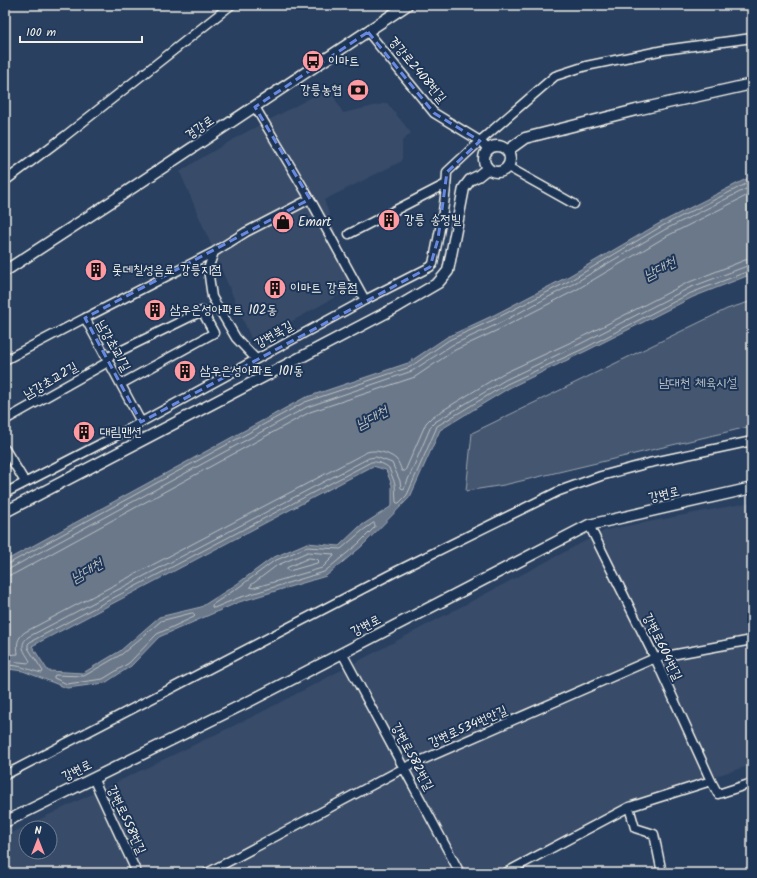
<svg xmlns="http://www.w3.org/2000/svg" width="757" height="878" font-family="Kalam,'Poor Story',sans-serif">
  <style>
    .built { fill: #374c69; fill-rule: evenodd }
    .green { fill: #445771; stroke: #9ca4ac }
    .water { fill: #6a788a; stroke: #a1a8b0; fill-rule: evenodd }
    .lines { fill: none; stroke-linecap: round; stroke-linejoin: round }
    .shore { stroke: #bdc1c2; stroke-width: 1 }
    .minor-casing { stroke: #f4f1e8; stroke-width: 11 }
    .tertiary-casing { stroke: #f4f1e8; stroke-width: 13 }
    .minor { stroke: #1d3557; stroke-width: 8 }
    .tertiary { stroke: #1d3557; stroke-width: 10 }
    .marked { fill: none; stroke: #6887de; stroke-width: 3; stroke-dasharray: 8 5; stroke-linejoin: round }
    .labels { text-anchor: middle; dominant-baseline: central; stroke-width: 4; stroke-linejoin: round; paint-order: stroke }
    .poi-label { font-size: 13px; fill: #f4f1e8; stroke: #1d3557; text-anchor: start }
    .street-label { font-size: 13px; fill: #f4f1e8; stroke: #1d3557 }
    .park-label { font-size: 13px; fill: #bfc3c4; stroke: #1d3557 }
    .water-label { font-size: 14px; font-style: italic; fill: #bdc1c2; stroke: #1d3557 }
  </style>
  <rect width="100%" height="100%" fill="#2a4060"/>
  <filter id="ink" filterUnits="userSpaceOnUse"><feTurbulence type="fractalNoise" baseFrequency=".025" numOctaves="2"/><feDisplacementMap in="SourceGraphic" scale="8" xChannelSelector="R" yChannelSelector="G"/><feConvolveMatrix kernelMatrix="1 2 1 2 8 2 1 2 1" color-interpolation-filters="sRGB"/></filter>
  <g filter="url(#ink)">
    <path class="built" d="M329,88l14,25 44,-10 24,30 -9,8v20l-78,39 31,86 -102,57 -73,-171 18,-12 41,-24z
      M752,502v263l-123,37 -138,71h-486v-37l257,-124 344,-182zM26,828h24v24h-24z"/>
    <path class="green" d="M752,301v125l-248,59 -38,6 6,-58 255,-124z"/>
    <path class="water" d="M752,176v98l-59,23 -107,54 -77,37 -69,42 -30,67 -49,50 -35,29 -87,26 -80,35 -28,29 -26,17 -38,5 -44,-17 -15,-2 -3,2v-110l299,-163 104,-35 39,-26 47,-22 75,-39 91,-53zM373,466l13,4 6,15v21l-33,21 -20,19 -32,-3 -35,15 -35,26 -36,23 -42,10 -39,34 -37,22 -35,-2 -16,-25z"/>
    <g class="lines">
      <path class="shore" d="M374,523l1,2v2l-17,17 -34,28 -86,26 -24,10 -2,-1v-2l27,-18 35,-26 33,-14 34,2 21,-18z
        M308,552l25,2 1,2 -12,12 -69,20 -3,-1 1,-2 25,-19z
        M309,558l8,1 2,2 -2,2 -28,8 -2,-1v-2z
        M5,565l3,-1 297,-162 105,-35 39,-27 46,-21 76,-39 91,-54 90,-45
        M5,570l6,-2 296,-161 105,-36 40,-26 46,-21 75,-40 91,-54 88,-44
        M5,576l9,-2 296,-162 105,-35 40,-27 45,-21 76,-39 91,-54 85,-43
        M193,613l2,2 -1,2 -37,17 -28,29 -26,16 -36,5 -13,-6v-2l1,-1 29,1 38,-22 39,-33z
        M5,655l13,-1c-1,-9 -2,-15 7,-22l342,-180c8,-3 22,1 29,7 3,3 4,8 6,12h3l21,-48 6,-6 70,-43 78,-36 107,-55 58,-23 7,-1
        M5,661h4l20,2 1,-2c-5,-9 -12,-15 -2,-24l341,-179 7,-1 16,6 8,18 1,7 3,1 27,-63 4,-4 70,-42 77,-37 107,-55 58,-22 5,-1
        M5,666c13,-3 25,5 37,7l1,-2 -15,-23v-4l2,-2 341,-180c5,-1 14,2 18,6l6,16 1,18 1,1h2l8,-8 29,-66 1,-3 70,-42 78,-36 106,-55 58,-22 3,-1"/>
      <g class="minor-casing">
        <path id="minor" d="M368,32l66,81 46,28 8,8
          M255,107l55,92 55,101
          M508,167l66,37
          M5,181l60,-45 166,-131
          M349,234l97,-50
          M85,318l129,-66
          M106,358l96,-47 12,22 -93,51
          M256,359l-20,-21 -24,-41 -4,-28 6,-17 32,-20 64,-33
          M5,360l80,-42 56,104
          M5,420l103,-58
          M5,449l20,33
          M5,493l109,-56 251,-137 65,-33 3,-3c6,-30 13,-62 14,-92l33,-31 75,-65 31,-10 78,-16 88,-12
          M589,525l66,133 56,123
          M342,653l118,220
          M5,775l392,-204 162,-80 42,-15 48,-13 103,-22
          M93,778l44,95
          M629,807l6,21 19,6 8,39
          M207,873l197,-105 251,-110 97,-18
          M505,873l124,-66 82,-26 7,13 34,-11"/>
      </g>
      <g class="tertiary-casing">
        <path id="tertiary" d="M484 159a13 13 0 1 1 26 0a13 13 0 1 1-26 0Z
          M507,151l18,-13 111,-28 116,-26
          M5,271l112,-73 290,-193
          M5,512l392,-205 41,-24 10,-12 16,-83 6,-8 8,-4 10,-8
          M5,822l247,-122 337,-175 163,-37"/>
      </g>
      <use href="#minor" class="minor"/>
      <use href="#tertiary" class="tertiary"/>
    </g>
  </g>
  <path class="marked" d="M368,32l66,81 46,28 -33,31 -9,67 -8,28 -289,155 -56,-104 225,-119 -55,-92z"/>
  <defs>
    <g id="bus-disc" transform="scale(1.15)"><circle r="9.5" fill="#ff9aa2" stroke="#1d3557"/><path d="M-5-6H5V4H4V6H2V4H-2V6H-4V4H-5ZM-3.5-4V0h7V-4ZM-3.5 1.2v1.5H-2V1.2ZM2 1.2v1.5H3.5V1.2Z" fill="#111"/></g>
    <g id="bank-disc" transform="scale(1.15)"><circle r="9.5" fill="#ff9aa2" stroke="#1d3557"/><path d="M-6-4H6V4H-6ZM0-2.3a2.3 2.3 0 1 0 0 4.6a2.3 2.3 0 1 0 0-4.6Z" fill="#111"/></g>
    <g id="building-disc" transform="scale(1.15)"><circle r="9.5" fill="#ff9aa2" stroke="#1d3557"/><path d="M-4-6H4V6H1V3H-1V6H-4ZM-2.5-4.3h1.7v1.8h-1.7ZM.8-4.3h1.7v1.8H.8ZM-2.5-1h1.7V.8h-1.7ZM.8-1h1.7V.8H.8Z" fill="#111"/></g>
    <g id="shop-disc" transform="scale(1.15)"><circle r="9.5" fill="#ff9aa2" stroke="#1d3557"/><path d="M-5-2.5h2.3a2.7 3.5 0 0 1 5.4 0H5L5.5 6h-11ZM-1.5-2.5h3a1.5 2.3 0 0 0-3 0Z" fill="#111"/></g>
  </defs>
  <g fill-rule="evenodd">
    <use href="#bus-disc" x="313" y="61"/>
    <use href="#bank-disc" x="358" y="90"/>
    <use href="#building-disc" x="389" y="220"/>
    <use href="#shop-disc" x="283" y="222"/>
    <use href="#building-disc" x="96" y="270"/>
    <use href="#building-disc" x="275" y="288"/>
    <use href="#building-disc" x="155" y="310"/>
    <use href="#building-disc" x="185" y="371"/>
    <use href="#building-disc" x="84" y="432"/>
  </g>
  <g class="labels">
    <g class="poi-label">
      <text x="328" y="61">이마트</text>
      <text x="342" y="90" text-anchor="end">강릉농협</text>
      <text x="404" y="220">강릉 송정빌</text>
      <text x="298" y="222">Emart</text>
      <text x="112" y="270">롯데칠성음료 강릉지점</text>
      <text x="290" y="288">이마트 강릉점</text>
      <text x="170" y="310">삼우은성아파트 102동</text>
      <text x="200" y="371">삼우은성아파트 101동</text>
      <text x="100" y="432">대림맨션</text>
    </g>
    <g class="street-label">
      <text transform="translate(417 70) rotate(50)">경강로2408번길</text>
      <text transform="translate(200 128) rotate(-34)">경강로</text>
      <text transform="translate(274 335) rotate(-29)">강변북길</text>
      <text transform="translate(113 346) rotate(61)">남강초교1길</text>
      <text transform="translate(51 381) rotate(-30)">남강초교2길</text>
      <text transform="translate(664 495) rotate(-13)">강변로</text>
      <text transform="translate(366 626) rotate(-27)">강변로</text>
      <text transform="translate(662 647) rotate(64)">강변로604번길</text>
      <text transform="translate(468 727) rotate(-24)">강변로534번안길</text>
      <text transform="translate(412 757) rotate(62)">강변로582번길</text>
      <text transform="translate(77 771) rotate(-26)">강변로</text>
      <text transform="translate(126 820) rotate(65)">강변로558번길</text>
    </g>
    <g class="park-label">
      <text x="698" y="383">남대천 체육시설</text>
    </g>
    <g class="water-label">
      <text transform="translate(660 269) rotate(-27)">남대천</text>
      <text transform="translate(372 418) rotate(-28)">남대천</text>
      <text transform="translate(87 571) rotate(-30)">남대천</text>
    </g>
  </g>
  <rect width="757" height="878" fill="none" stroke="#1d3557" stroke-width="20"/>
  <rect x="10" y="10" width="737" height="858" fill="none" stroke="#f4f1e8" stroke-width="1.5" filter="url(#ink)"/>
  <g transform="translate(38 840)"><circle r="19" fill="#1d3557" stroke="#738091"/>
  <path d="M0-3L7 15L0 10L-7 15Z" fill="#ff9aa2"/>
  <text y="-6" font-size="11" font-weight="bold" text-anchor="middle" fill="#f4f1e8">N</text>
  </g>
  <path d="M20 36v6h122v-6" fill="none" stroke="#f4f1e8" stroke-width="2"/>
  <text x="26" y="36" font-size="12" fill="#f4f1e8" stroke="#1d3557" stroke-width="3" paint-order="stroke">100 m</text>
</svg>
